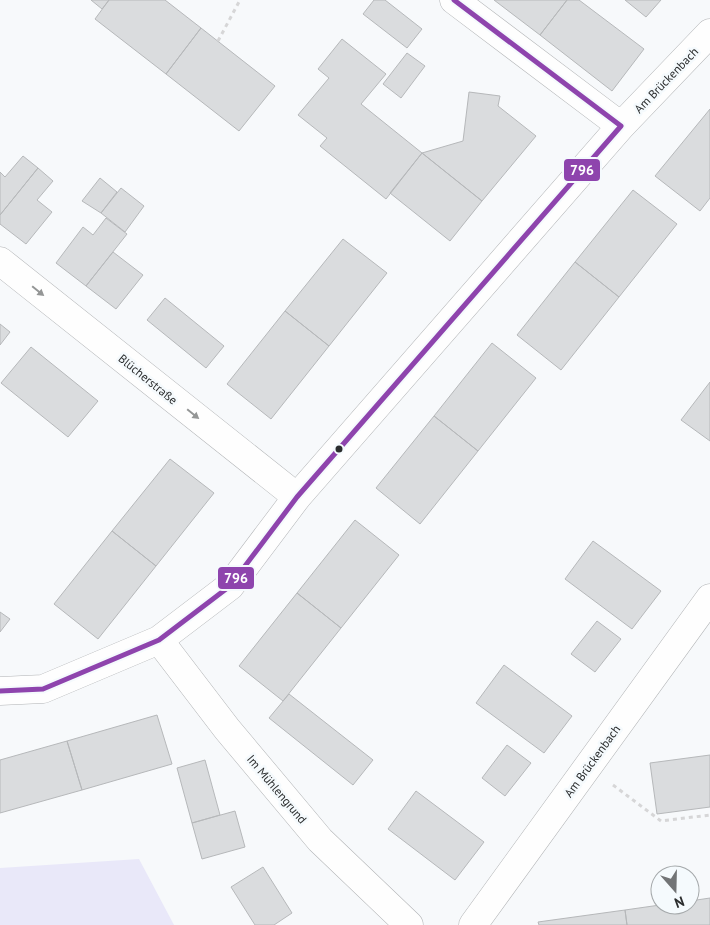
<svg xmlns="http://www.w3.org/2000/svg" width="710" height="925" font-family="'PT Sans',sans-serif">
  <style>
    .green { fill: #e9e8f9 }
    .building { fill: #dadcde; stroke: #b6b8ba }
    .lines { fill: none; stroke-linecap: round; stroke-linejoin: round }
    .minor-casing { stroke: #b1b3b5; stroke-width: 29 }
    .path { stroke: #d6d6d7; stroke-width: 3; stroke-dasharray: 4 4; stroke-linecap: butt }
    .minor { stroke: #fefefe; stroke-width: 28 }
    .bus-1-casing { stroke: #f5fafd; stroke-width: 9 }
    .bus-1 { stroke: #8e44ad; stroke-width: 5 }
    .oneway { fill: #949696 }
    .bus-dot { fill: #2b2d2e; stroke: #f5fafd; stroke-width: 2 }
    .labels { text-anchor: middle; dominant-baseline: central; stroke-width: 5; stroke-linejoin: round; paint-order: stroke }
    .street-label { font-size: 12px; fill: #2b2d2e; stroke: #f5fafd }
    .line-badge { stroke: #f5fafd; stroke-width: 2 }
    .badge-label { font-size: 14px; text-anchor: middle; font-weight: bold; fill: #fff }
  </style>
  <rect width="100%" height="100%" fill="#f7f9fb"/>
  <path class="green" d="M139,859l35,66h-174v-57z"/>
  <path class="building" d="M91,0h18l-7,9z
    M109,0h56l36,28 -35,46 -71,-55z
    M374,0h11l37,29 -15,19 -44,-34z
    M494,0h73l-27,35z
    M567,0h12l65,49 -32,42 -72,-56z
    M625,0h36l-15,17z
    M201,28l74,58 -36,45 -73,-57z
    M342,39l44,35 -25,30 61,49 -36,46 -66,-53 7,-8 -29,-23 31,-37 -11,-9z
    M407,53l18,13 -24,32 -18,-14z
    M469,92l31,4 -2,10 38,30 -54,65 -60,-48 41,-12z
    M710,109v89l-10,13 -45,-35z
    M422,153l60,48 -32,40 -60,-48z
    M23,156l15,12 -38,47v-43l5,5z
    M38,168l15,13 -16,19 15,12 -26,32 -26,-20v-9z
    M100,178l17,14 -16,21 -19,-12z
    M121,188l23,18 -19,26 -24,-19z
    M633,190l44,34 -58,73 -44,-35z
    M106,218l21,16 -41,52 -30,-23 27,-36 10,8z
    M343,239l44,34 -58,73 -44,-35z
    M113,252l30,23 -27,34 -30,-23z
    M575,262l44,35 -58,73 -44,-35z
    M165,298l59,48 -18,22 -59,-48z
    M285,311l44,35 -58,73 -44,-35z
    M0,324l10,8 -10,13z
    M492,343l44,35 -58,73 -44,-35z
    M31,347l67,54 -30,36 -67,-54z
    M710,382v59l-29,-21z
    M434,416l44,35 -58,73 -44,-36z
    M170,459l44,34 -58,73 -44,-35z
    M355,520l44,35 -58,73 -44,-35z
    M112,531l44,35 -58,73 -44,-35z
    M593,541l68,50 -29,38 -67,-50z
    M297,593l44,35 -58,73 -44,-35z
    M0,612l10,7 -10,13z
    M597,621l24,18 -26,33 -24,-18z
    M504,665l68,51 -28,37 -68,-50z
    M289,694l84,66 -20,25 -84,-67z
    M157,715l15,49 -90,26 -15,-49z
    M67,741l15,49 -82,23v-53z
    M507,745l24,18 -26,33 -23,-18z
    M710,755v52l-53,7 -7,-51z
    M205,760l15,55 -28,8 -15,-55z
    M416,791l68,51 -29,38 -67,-51z
    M235,811l10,36 -43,12 -10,-36z
    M263,867l29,46 -18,12h-19l-24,-38z
    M710,898v27h-83l-2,-15 35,-5h30v-4z
    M625,910l2,15h-88l-1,-3z"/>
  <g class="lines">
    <g class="minor-casing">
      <path id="minor" d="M621,126l89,-93
        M0,261l297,236
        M159,640l68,89 93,111 89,85
        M0,691l43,-2 116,-49 71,-54 67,-89 324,-371 -167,-126
        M473,925l237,-327"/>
    </g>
    <path class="path" d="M218,41l22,-41
      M613,785l48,36 49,-6"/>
    <use href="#minor" class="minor"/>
    <g class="bus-1-casing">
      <path id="bus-1" d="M0,691l43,-2 116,-49 71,-54 67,-89 324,-371 -167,-126"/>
    </g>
    <use href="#bus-1" class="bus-1"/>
  </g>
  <defs><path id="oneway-solid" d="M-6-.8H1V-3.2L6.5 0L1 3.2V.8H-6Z" transform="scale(1.25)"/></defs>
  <g class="oneway">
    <use href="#oneway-solid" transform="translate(38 291) rotate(39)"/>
    <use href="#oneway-solid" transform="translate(193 414) rotate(39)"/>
  </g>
  <circle class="bus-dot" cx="339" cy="449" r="4.5"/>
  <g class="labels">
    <g class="street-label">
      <text transform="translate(666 80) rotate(-46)">Am Brückenbach</text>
      <text transform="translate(148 379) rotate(39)">Blücherstraße</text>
      <text transform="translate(592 761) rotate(-54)">Am Brückenbach</text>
      <text transform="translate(277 789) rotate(50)">Im Mühlengrund</text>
    </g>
  </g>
  <g class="line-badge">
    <rect x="563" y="158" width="38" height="24" rx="5" fill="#8e44ad"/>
    <rect x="217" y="566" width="38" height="24" rx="5" fill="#8e44ad"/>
  </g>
  <g class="badge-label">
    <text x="582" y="175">796</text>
    <text x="236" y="583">796</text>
  </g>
  <g transform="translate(675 890) rotate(160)"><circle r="24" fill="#f5fafd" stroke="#a4a8aa"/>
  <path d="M0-4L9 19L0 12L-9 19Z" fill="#727476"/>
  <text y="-8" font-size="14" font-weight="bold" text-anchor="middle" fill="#2b2d2e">N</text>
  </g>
</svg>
